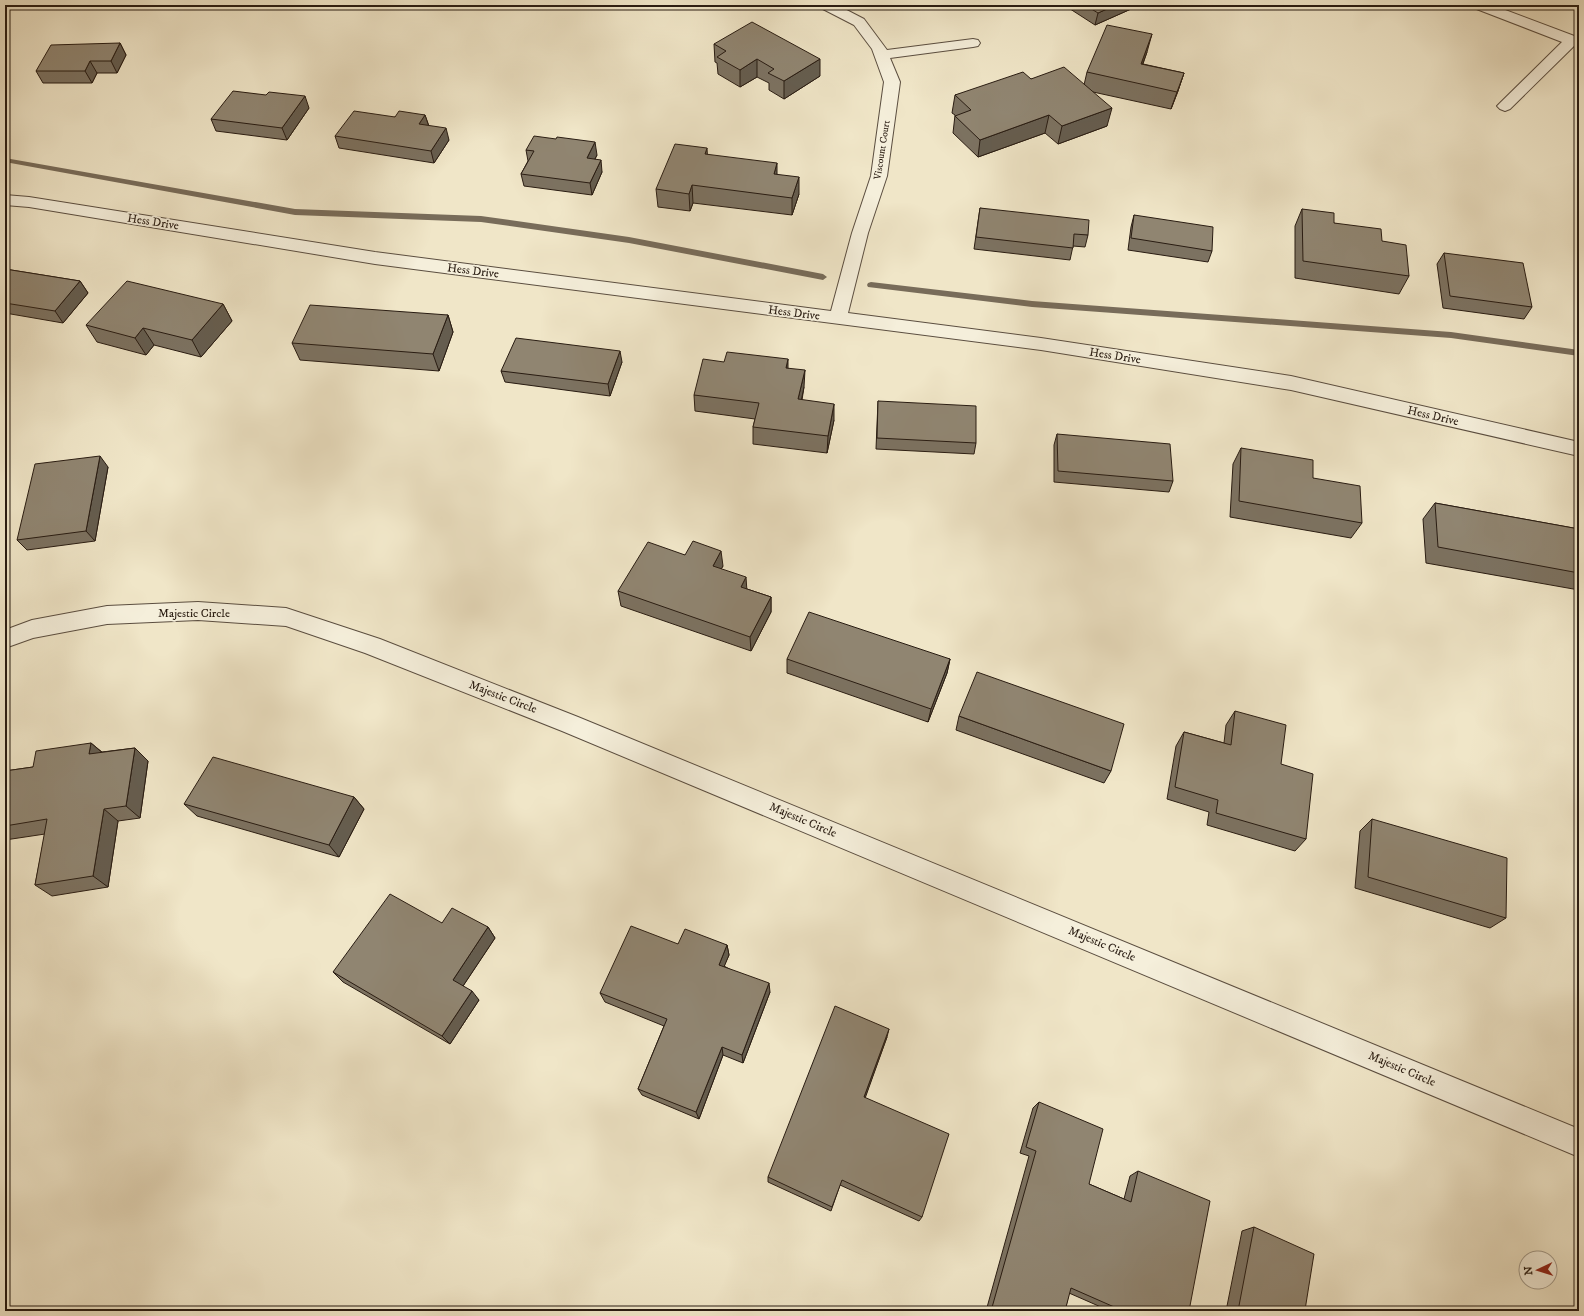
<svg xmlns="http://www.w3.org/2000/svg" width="1584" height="1316" font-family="'IM FELL DW Pica',serif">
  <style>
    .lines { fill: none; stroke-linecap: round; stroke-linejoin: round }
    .stream { fill: #786c5a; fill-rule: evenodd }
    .minor-casing { stroke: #5b4e40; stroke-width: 2 }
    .minor { fill: #f5efdb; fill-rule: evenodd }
    .wall { fill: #7c7261; stroke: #291c12 }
    .shaded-wall { fill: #655d4f; stroke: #291c12 }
    .building { fill: #908571; stroke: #291c12 }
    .labels { text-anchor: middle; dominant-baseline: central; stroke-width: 3.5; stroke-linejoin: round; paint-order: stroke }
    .far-street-label { font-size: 10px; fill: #291c12; stroke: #f5efdb }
    .street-label { font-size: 12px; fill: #291c12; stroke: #f5efdb }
  </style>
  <rect width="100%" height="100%" fill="#f0e6c8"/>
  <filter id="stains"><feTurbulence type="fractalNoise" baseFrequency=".005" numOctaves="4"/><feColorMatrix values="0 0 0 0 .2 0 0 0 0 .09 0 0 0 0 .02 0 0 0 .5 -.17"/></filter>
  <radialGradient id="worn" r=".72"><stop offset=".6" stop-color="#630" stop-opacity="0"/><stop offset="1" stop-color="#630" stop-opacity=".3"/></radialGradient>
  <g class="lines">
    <path class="stream" d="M5,158l290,51 186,7 148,21 194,37 4,3 -4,3 -194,-37 -148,-21 -186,-7 -290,-53z
      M871,282l161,19 419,31 128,18v6l-128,-18 -419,-31 -164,-20 -1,-2 1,-2z"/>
    <g class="minor-casing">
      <path id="minor" d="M819,5h18l27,14 23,31 86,-11 5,1 2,3 -2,3 -5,1 -83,11 10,24 -13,94 -19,57 -20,80 193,25 250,38 288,66v14l-288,-66 -250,-40 -666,-86 -346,-57 -24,-2v-10l24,2 346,55 456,59 21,-78 19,-57 13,-94 -12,-33 -18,-24 -33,-17z
        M1472,5h20l85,32 2,1v9l-5,-1 -64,63 -5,2 -5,-2 -3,-3 3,-3 62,-61 -88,-34z
        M198,602l88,6 94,31 198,78 1001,412v28l-1017,-426 -197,-78 -79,-27 -88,-6 -91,4 -74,14 -28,10v-18l27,-10 75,-14z"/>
    </g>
    <use href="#minor" class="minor"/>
  </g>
  <path class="wall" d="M572,5h14l-6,4z
    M604,5h13l-6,3z
    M1064,5h76l-45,20z
    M120,43l6,12 -9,18h-20l-5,10h-49l-7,-12z
    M714,44l106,32 -36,23 -15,-9v-7l-12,-6 -17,10 -22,-13 -1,-11 -2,-1z
    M1147,52l-4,12 41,9 -6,18 -7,18 -78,-17 14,34 -49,18 -13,-11 -67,24 -25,-24 2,-18 -3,-2 3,-18 76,-16 53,6 3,-13z
    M309,108l-22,32 -71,-9 -5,-12z
    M425,115l4,11 20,14 -15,23 -95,-15 -4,-12 60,-19z
    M526,150l71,5 -2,4 7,13 -10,23 -68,-9 -3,-12 7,-13z
    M708,155l69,19 22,20 -7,21 -99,-12 -3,8 -32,-4 -2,-18z
    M980,208l108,27 -3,12 -12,-1 -3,14 -96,-11z
    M1302,209l32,14 48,18 27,35 -10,18 -104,-16v-52z
    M1134,215l78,36 -4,11 -80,-12 3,-23z
    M1444,253l88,54 -8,12 -81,-11 -6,-44z
    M5,269l75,12 8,12 -25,30 -58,-10z
    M223,304l9,17 -31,36 -47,-12 -8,10 -49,-13 -11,-17z
    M448,315l5,17 -14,39 -139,-11 -8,-17z
    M622,362l-12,34 -105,-14 -4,-11z
    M788,368l16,19 -2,13 32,20 -7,33 -74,-9v-17l2,-8 -60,-8 -1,-16z
    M878,401l98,42 -2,11 -98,-5z
    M1057,434l116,47 -4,11 -115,-10v-37z
    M1241,448l72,30 49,45 -11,15 -121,-21 3,-53z
    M108,467l-13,74 -68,9 -10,-10z
    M1435,503l144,26v61l-153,-27 -3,-44z
    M685,555l38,11 -2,3 26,20 24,8v15l-20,39 -130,-45 -3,-15z
    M787,659h163l-3,14 -19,49 -141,-49z
    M1235,711l71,128 -11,12 -88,-26 2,-13 -42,-13 9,-53 8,-14 40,11 2,-18z
    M959,716l152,55 -7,12 -148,-53z
    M91,743l11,9 33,-4 13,13 -8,57 -22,3 -10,66 -56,9 -17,-11 10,-51 -40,6v-69l28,-4z
    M354,797l10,12 -25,48 -142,-41 -13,-12z
    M1372,819l134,99 -16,10 -135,-40 5,-57z
    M442,923l46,4 7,11 -32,48 16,14 -29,44 -107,-62 -10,-10z
    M678,944l49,1 2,10 -5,11 46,26 -27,71 -20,-8 -24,64 -57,-24 -4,-6 26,-63 -59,-24 -5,-9z
    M887,1037l-22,60 57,120 -3,4 -79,-36 -9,26 -63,-29v-5z
    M1039,1102l50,82 35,15 6,-23 8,-5 51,140h-79l-41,-18 -4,18h-79l43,-155 -9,-3 13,-45z
    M1254,1227l51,83 1,1h-80l16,-80z"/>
  <path class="shaded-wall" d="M579,5h7l-6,4z
    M611,5h6l-6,3z
    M1116,5h24l-45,20 3,-12z
    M1152,34l-5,18 -11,29 5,-17z
    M120,43l6,12 -9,18 -6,-12z
    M757,59v18l-17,10v-17z
    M820,59v17l-36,23v-18z
    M90,61l7,12 -5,10 -7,-12z
    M1184,73l-6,18 -7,18 6,-17z
    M305,96l4,12 -22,32 -5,-12z
    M1112,108l-5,18 -49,18 4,-18z
    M425,115l4,12 -10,-3z
    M1049,115l-4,18 -67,24 2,-17z
    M446,128l3,12 -15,23 -3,-12z
    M595,142l2,13 -8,15 -2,-12z
    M707,148l1,18 -3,-12z
    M601,160l1,12 -10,23 -2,-12z
    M777,163v18l-3,-7z
    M799,177v17l-7,21v-17z
    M692,185l1,18 -3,8 -1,-17z
    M80,281l8,12 -25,30 -8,-12z
    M223,304l9,17 -31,36 -9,-17z
    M448,315l5,17 -14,39 -6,-17z
    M143,328l11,17 -8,10 -11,-17z
    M620,351l2,11 -12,34 -2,-12z
    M788,359v17l-2,-8z
    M805,370l-1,17 -6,29v-17z
    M834,404v16l-7,33 1,-17z
    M100,456l8,11 -13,74 -9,-10z
    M721,551l2,15 -9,15 -1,-15z
    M746,577l1,15 -6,-5z
    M771,597v15l-20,39 -1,-14z
    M950,659l-3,14 -19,49 3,-13z
    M91,743l15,13 -17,-2z
    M135,748l13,13 -8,57 -14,-12z
    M354,797l10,12 -25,48 -10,-12z
    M104,809l14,12 -10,66 -15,-11z
    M488,927l7,11 -34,51 -8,-9z
    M727,945l2,10 -8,19 -2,-9z
    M769,983l1,9 -27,71 -1,-8z
    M472,991l7,9 -29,44 -8,-8z
    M889,1029l-2,8 -24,67 1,-7z
    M722,1047l1,8 -24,64 -3,-7z"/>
  <path class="building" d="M1085,5h31l-18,8z
    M752,22l68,37 -36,22 -16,-8 6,-4 -17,-10 -17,11 -23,-13 9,-6 -12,-7z
    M1107,25l45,9 -11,30 43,9 -7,19 -90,-20z
    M120,43l-9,18h-21l-5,10h-49l15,-26z
    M1064,67l48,41 -50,18 -13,-11 -69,25 -25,-24 16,-6 -16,-15 68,-23 8,7z
    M233,91l33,4 3,-3 36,4 -23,32 -71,-9z
    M354,111l41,6 4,-6 26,4 -6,9 27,4 -15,23 -96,-15z
    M534,136l22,3 1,-2 38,5 -8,16 14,2 -11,23 -69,-9 13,-23 -8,-1z
    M675,144l32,4 -2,6 72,9 -3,11 25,3 -7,21 -100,-13 -3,9 -33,-5z
    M980,208l109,12 -1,15 -14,-1 -1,14 -97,-11z
    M1302,209l32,4v10l47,6 1,12 24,4 3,31 -106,-15z
    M1134,215l79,12 -1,24 -81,-13z
    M1444,253l79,10 9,44 -82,-11z
    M5,269l75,12 -25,30 -50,-8z
    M127,281l96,23 -31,36 -49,-12 -8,10 -49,-13z
    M310,305l138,10 -15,39 -141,-11z
    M516,338l104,13 -12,33 -107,-13z
    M727,352l61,7 -2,9 19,2 -7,29 36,5 -6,32 -75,-9 6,-24 -65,-8 9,-36 21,3z
    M878,401l98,5v37l-99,-5z
    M1057,434l113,10 3,37 -115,-10z
    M1241,448l72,12v18l47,8 2,37 -123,-22z
    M100,456l-14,75 -69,9 18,-76z
    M1435,503l144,26v44l-141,-26z
    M693,541l28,10 -8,15 33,11 -5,10 30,10 -21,40 -132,-46 30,-49 37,13z
    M809,612l141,47 -19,50 -144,-50z
    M977,672l147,52 -13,47 -152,-55z
    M1235,711l51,14 -5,39 32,10 -7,65 -90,-26 2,-13 -43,-13 9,-55 47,13z
    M91,743l-2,11 46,-6 -9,58 -22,3 -11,67 -58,9 12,-66 -42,7v-55l28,-4 3,-16z
    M213,757l141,40 -25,48 -145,-41z
    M1372,819l135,39 -1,60 -138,-41z
    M390,894l52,29 10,-15 36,19 -35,53 19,11 -30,45 -109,-64z
    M631,926l47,18 7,-15 42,16 -8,20 50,18 -27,72 -20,-8 -26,65 -58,-23 29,-70 -67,-26z
    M835,1006l54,23 -25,68 85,37 -27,83 -80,-37 -10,27 -64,-30z
    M1039,1102l64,27 -14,55 42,18 7,-31 72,30 -21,110h-68v-1l-50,-22 -6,23h-74l45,-160 -10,-4z
    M1254,1227l60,27 -9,56 1,1h-68z"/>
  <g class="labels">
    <g class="far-street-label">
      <text transform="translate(882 150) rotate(-81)">Viscount Court</text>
    </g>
    <g class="street-label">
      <text transform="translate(153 222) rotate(9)">Hess Drive</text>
      <text transform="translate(473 271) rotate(7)">Hess Drive</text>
      <text transform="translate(794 313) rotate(7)">Hess Drive</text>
      <text transform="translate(1115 356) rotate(9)">Hess Drive</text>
      <text transform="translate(1433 416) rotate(13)">Hess Drive</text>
      <text x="194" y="613">Majestic Circle</text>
      <text transform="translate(503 697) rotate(21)">Majestic Circle</text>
      <text transform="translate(803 820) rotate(23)">Majestic Circle</text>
      <text transform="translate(1102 944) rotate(23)">Majestic Circle</text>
      <text transform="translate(1402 1069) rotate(23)">Majestic Circle</text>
    </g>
  </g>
  <rect width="1584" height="1316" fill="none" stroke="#f0e6c8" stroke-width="20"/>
  <rect x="6" y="6" width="1572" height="1304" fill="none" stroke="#291c12" stroke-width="2"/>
  <rect x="10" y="10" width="1564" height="1296" fill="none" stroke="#291c12"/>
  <g transform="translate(1538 1270) rotate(266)"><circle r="19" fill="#f5efdb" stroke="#a39b8b"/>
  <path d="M0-3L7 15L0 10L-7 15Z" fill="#8f2418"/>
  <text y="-6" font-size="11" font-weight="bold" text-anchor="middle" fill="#291c12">N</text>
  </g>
  <rect width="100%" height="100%" filter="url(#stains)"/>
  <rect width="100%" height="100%" fill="url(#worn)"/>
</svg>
